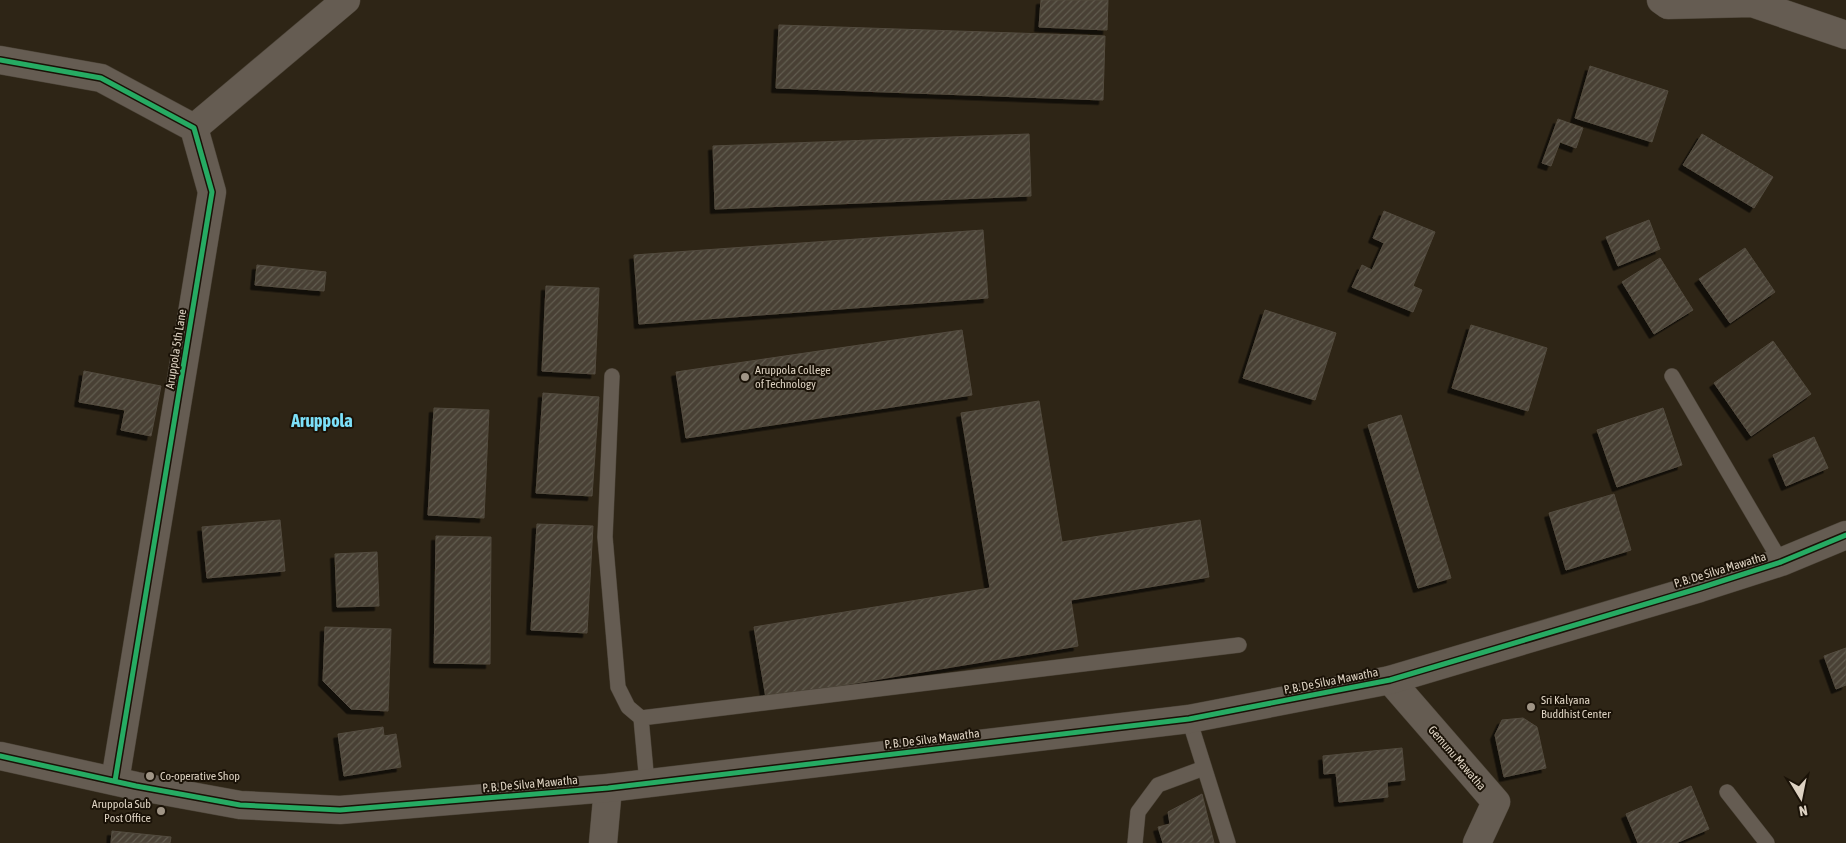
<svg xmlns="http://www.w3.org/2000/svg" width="1846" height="843" font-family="'Asap Condensed',sans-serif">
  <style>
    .building { fill: url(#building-hatch); stroke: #534b3f; filter: url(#shadow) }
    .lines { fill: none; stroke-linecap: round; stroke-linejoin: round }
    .service-casing { stroke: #4a4236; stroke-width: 16 }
    .minor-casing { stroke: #4a4236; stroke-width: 29 }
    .tertiary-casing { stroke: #4a4236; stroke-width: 29 }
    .service { stroke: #655c52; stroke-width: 15 }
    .minor { stroke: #655c52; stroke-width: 28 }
    .tertiary { stroke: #655c52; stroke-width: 28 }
    .cycleway-casing { stroke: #1a1207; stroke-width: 8 }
    .cycleway { stroke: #26ab63; stroke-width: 5 }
    .poi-dot { fill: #a09586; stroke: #1a1207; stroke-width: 2 }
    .labels { text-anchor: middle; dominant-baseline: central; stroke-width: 4; stroke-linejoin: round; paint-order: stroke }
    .street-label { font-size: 12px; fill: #ddd2c2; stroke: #1a1207 }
    .poi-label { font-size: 12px; fill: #ddd2c2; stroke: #1a1207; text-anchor: start }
    .district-label { font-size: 18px; font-weight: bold; fill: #7ce0f9; stroke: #1a1207 }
  </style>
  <defs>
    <pattern id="building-hatch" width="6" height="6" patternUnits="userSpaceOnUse" patternTransform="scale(1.25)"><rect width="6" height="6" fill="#484134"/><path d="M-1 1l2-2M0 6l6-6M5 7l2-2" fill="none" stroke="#625c50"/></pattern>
    <filter id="shadow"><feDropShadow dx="-4.5" dy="4.5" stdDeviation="0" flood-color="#0009"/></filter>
  </defs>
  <rect width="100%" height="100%" fill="#2e2516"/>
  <path class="building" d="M1041,0h67l-1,30 -68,-3z
    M779,25l326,11 -2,64 -327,-12z
    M1590,66l78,25 -16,51 -77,-24z
    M1558,119l25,9 -7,20 -16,-6 -9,24 -9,-3z
    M1029,134l2,62 -316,13 -2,-63z
    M1702,134l71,43 -19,31 -71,-43z
    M1384,211l51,21 -22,54 9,4 -9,22 -61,-25 10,-22 10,5 12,-27 -11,-5z
    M1649,220l11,29 -42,17 -12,-29z
    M983,230l5,68 -349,26 -5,-69z
    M1745,248l30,44 -45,31 -31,-44z
    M1660,258l33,52 -39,24 -32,-52z
    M257,265l69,7 -2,19 -69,-6z
    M546,286l53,2 -4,86 -53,-3z
    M1265,310l71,23 -21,67 -72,-22z
    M1471,325l76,23 -19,63 -76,-23z
    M962,330l10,65 -286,43 -10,-66z
    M1773,341l38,53 -60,42 -37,-53z
    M84,371l77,15 -10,50 -30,-6 4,-20 -46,-8z
    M543,393l56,4 -7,99 -56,-3z
    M1039,401l23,141 138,-22 9,57 -138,23 7,46 -312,52 -12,-71 236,-39 -29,-175z
    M434,408l55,2 -5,108 -56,-3z
    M1663,408l19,57 -65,22 -20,-57z
    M1401,415l50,163 -33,10 -50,-163z
    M1814,437l14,31 -42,18 -13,-31z
    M1614,494l17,56 -65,20 -17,-57z
    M280,520l5,51 -78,7 -5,-51z
    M537,524l56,2 -6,107 -56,-3z
    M436,536l55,1 -1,127 -56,-1z
    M377,552l2,54 -42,1 -2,-53z
    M325,627l66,2 -3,82 -37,-2 -28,-28z
    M1846,648v37l-10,4 -12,-33z
    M1523,718l14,9 9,41 -42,9 -9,-42 7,-15z
    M383,727l1,9 12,-2 5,33 -57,9 -6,-42z
    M1402,748l3,32 -18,2 1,15 -49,5 -3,-29 -12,1 -1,-18z
    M1691,786l18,43 -33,14h-38l-12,-29z
    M1202,794l12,49h-51l-5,-16 12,-3 -2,-12z
    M112,831l59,6 -1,6h-59z"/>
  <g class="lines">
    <g class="service-casing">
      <path id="service" d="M612,376l-7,161 13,150 10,20 13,11
        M1672,376l109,186
        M1189,719l39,124
        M647,783l-6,-65 598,-73
        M1727,792l40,51
        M1135,843l3,-31 20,-27 46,-17"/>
    </g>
    <g class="minor-casing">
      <path id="minor" d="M1661,0l7,5 84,-2 94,32
        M0,60l101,18 93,50 18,64 -97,589
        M194,128l152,-128
        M1390,680l106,122 -19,41
        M603,843l5,-55"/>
    </g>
    <g class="tertiary-casing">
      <path id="tertiary" d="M0,756l136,30 104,19 100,5 268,-22 581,-69 201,-39 310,-92 81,-26 65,-27"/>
    </g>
    <use href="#service" class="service"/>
    <use href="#minor" class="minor"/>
    <use href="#tertiary" class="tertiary"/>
    <g class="cycleway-casing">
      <path id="cycleway" d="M0,60l101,18 93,50 18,64 -97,589
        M0,756l136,30 104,19 100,5 268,-22 581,-69 201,-39 310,-92 81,-26 65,-27"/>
    </g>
    <use href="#cycleway" class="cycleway"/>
  </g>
  <g class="poi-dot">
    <circle cx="745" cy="377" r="5"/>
    <circle cx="1531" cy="707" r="5"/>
    <circle cx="150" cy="776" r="5"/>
    <circle cx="161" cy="811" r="5"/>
  </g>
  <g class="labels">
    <g class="street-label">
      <text transform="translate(176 349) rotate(-81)">Aruppola 5th Lane</text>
      <text transform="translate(1720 570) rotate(-17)">P. B. De Silva Mawatha</text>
      <text transform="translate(1331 681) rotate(-11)">P. B. De Silva Mawatha</text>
      <text transform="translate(932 739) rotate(-7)">P. B. De Silva Mawatha</text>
      <text transform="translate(1457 758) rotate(49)">Gemunu Mawatha</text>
      <text transform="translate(530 784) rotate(-5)">P. B. De Silva Mawatha</text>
    </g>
    <g class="poi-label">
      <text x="755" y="370">Aruppola College<tspan x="755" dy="14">of Technology</tspan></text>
      <text x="1541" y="700">Sri Kalyana<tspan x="1541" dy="14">Buddhist Center</tspan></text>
      <text x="160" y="776">Co-operative Shop</text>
      <text x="151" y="804" text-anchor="end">Aruppola Sub<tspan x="151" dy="14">Post Office</tspan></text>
    </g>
    <g class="district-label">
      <text x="322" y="420">Aruppola</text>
    </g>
  </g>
  <g transform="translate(1801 798) rotate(170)" stroke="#1a1207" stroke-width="4" paint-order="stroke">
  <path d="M0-4L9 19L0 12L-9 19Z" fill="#ddd2c2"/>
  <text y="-8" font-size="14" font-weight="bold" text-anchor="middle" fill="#ddd2c2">N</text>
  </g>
</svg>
